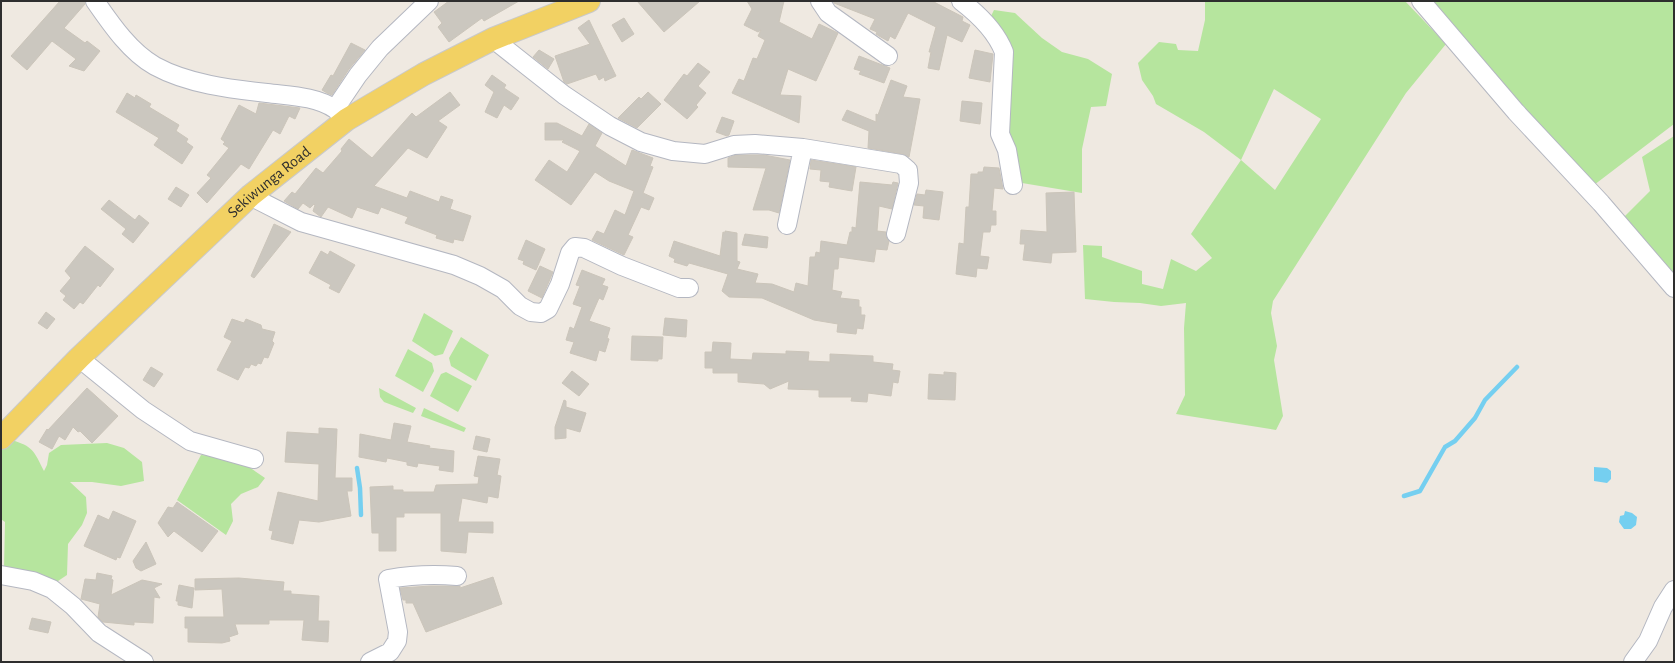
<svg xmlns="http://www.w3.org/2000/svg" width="1675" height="663" font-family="'Alegreya Sans',sans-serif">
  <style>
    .green { fill: #b6e59e; fill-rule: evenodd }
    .water { fill: #75cff0 }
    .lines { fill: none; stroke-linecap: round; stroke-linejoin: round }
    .stream { stroke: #75cff0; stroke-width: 4.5 }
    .building { fill: #cbc7bf; stroke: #cbc5ba }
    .minor-casing { stroke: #b4b7c1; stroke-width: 20 }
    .major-casing { stroke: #c9c9c9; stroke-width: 24 }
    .minor { stroke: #fff; stroke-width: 18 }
    .major { stroke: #f2d163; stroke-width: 22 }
    .labels { text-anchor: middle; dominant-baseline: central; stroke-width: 3; stroke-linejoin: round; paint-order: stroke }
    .street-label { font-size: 16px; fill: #2e2e2e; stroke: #fff }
  </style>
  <rect width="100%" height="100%" fill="#efe9e1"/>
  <path class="green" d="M1205,1h200l41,43 -40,49 -133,208 -2,12 6,33 -3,14 9,56 -7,14 -100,-16 9,-19 -1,-67 2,-25 -25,3 -21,-3 -26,-1 -29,-3 -2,-54 19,1v11l40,14v13l21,5 8,-30 25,12 16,-13 -21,-24 50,-74 -37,-28 -48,-28 -3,-8 -11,-16 -4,-17 21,-21 17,2 2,6 20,1 7,-31zM1274,89l47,30 -46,71 -34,-30z
    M1428,1h246v123l-80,61z
    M994,10l21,3 27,25 20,14 26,7 24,15 -6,32 -15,1 -9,42v44l-66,-11 -12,-62 5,-57 3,-17 -24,-24z
    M1674,136v141l-50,-60 26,-26 -8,-34z
    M424,313l29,18 -10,23 -8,2 -23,-15z
    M461,337l28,18 -13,26 -25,-15 -2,-8z
    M408,349l24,14 2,8 -11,21 -28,-16z
    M446,372l26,14 -14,26 -28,-16 11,-22z
    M379,388l37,20 -3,5 -29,-11 -4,-5z
    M424,408l42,20 -2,4 -43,-16z
    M11,440c22,6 23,11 33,31l3,-6 2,-12 12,-8 46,-2 17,5 18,14 2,19 -23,5 -29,-4h-22l16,15 1,16 -5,12 -14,19 -1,31 -12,8 -51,-15 1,-46 -4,-3v-70z
    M201,455l26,2 22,10 16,11 -7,9 -17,7 -10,10 2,17 -7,14 -49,-35z"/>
  <path class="water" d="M1594,467l13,1 4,3v8l-4,4 -13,-2z
    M1625,511l7,2 5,4 -1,8 -5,4h-7l-5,-7 1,-6 4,-1z"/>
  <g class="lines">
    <path class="stream" d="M357,468l3,20 1,27
      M1404,496l16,-5 25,-44 10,-6 20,-23 10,-18 32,-33"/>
  </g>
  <path class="building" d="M60,1h25v3l-21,24 21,15 2,-2 13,10 -16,20 -15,-5 7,-7 -24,-18 -25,29 -16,-14z
    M449,1h70l-35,20 -2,-3 -33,24 -11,-15 4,-4 -8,-11z
    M637,1h63l-36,31z
    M747,1h37l-5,21 33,17 7,-15 19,9 -22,48 -28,-12 -8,26 21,1 -2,27 -67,-30 7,-14 5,2 9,-23 4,1 8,-19 -7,-4 3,-6 -3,2 -14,-7 8,-16z
    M833,1h99l31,16 -1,4 8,4 -8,17 -15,-7 -8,35 -11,-2 3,-16h-2l7,-25 -28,-14 -13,26 -5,-3 -2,5 -9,-5 -3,-2 1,-2 -7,-3 5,-10 -41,-16z
    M624,18l10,16 -12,8 -10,-17z
    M589,20l27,56 -11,5 -1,-4 -5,3 -3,-6 -29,10 -3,-2 -9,-26 35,-12 -12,-16z
    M351,43l14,7 -16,19 -17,26 -5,-2 -5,-3 9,-15 2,1z
    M539,50l15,9 -6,10 -15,-12z
    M975,50l18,4 -3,28 -21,-4z
    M859,56l31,12 -6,15 -25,-9 2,-3 -7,-2z
    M698,63l12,9 -12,14 8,7 -10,12 2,2 -11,12 -23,-19 20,-26 3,2z
    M492,75l14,10 -2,3 15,10 -8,12 -7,-5 -7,13 -12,-6 9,-20 -9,-7z
    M891,80l16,6 -4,11 17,2 -11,58 -6,-3 -35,-6 1,-17 -27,-11 5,-10 29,12v-8l2,1z
    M450,92l10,13 -22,16 9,6 -20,31 -19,-10 -34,38 33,12 3,-7 29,11 2,-6 12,4 -3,9 21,7 -8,25 -9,-2 -1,4 -17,-5 1,-3 -32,-12 3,-6 -27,-10 -3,7 -21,-7 -5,11 -24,-11 -7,10 -8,-6 2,-6 -1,-1 -4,4 -7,-5 -5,6 -14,-8 8,-9 3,2 21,-26 7,5 19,-22 -1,-2 8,-10 23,19 40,-45 4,4z
    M648,92l13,12 -24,24 -19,-10 21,-21 2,2z
    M127,93l8,5 1,-3 15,9 -2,3 30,18 -3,6 12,8 -2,3 7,5 -11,17 -28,-19 5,-7 -43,-26z
    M962,101l20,2 -2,21 -20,-3z
    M259,103l41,5 -5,11 -6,-3 -9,18 -7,-4 -24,39 -8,-5 -34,39 -10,-10 14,-15 -4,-3 22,-27 -6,-4 2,-2 -4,-3 18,-34 17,9z
    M722,117l12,4 -5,14 -2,1 -11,-4z
    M545,123h12l25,13 7,-12 13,9 -7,13 31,20 6,-16 21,8 -3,8 3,1 -10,26 11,5 -5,12 -8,-3 -13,28 5,2 -9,18 -32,-15 5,-9 7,3 11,-24 10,5 9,-24 -25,-10 -14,-9 -24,33 -36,-25 14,-20 18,12 13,-21 -18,-9 2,-2h-19z
    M736,155h28l26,5 -11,53 -10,-3h-16l13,-42 -38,-1v-9z
    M811,160l45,7 -4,24 -23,-4 1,-5 -10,-1 1,-11 -11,-1z
    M984,167l15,1 4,21 -9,-1 -2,23h4v14h-5l-1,7h-7l-3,24 9,1 -2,12 -10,-1 -1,9 -20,-3 3,-31 5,1 2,-37h3l2,-33h7v-2h5z
    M860,182l32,3 1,-3 5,1 -6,26 -13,-3 -2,25 9,1v5l3,4 -2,9 -11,-1 -2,13 -35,-5 -1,12h-4l-2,21 10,2 -2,6 19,2v7h2v8h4l-2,14 -6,-1 -1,6 -19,-2 1,-8 -24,-4 -52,-22 -33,-1 -7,-6 6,-17 -39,-11 -2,3 -13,-4 1,-3 -6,-3 5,-15 46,15 3,-24 2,1v-2l12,2v28l3,1 -3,7 21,5 -3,9 17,1 22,8 2,-9 12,3 2,-29h5l1,-5 4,1 1,-12 26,4 3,-13h2v-5l4,1z
    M176,187l13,8 -8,12 -13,-8z
    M926,190l17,2 -4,28 -16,-2 1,-12 -10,-1 3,-11 8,1z
    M1074,192l2,60 -24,1 -1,10 -28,-3 2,-16h-5l1,-14 26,2 -1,-39z
    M109,200l26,20 4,-5 10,8 -16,20 -11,-9 4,-5 -25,-20z
    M274,224l17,8 -37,46 -3,-2z
    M745,234l23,3 -1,11 -25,-3z
    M526,240l19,9 -9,21 -13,-6 1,-3 -6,-2z
    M85,246l29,23 -14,18 -2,-2 -15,19 -3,-2 -6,7 -11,-9 3,-4 -6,-5 11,-13 -6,-7z
    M321,251l7,4 2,-4 25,14 -16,28 -10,-5 2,-3 -22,-12z
    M540,266l13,6 -11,26 -14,-7z
    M582,270l23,9 -3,6 6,2 -5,13 -4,-2 -10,23 21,7 -3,10 2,1 -4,13 -6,-2 -3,11 -26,-8 4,-11 -8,-2 4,-13 4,2 8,-22 -9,-3 7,-18 -4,-1z
    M46,312l9,7 -8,10 -9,-6z
    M665,318l22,2 -1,17 -23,-2z
    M232,319l12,4 2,-4 15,6 1,4 13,3 -3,9 2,2 -6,15 -4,-1 -3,7 -3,-1 -2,3 -5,-2 -2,4 -4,-1 -7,13 -21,-10 15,-29 -8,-4z
    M632,336l31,1 -1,22h-4v2l-27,-1z
    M713,342l18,1 -1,16 22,1 1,-7 33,1v-3l23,1 -1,9 22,1v-8l43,2v6l20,2 -1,6 8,1 -2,12 -5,-1 -2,14 -23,-3 -1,9 -16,-1 1,-4h-33v-7l-31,-1 1,-8 -19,8 -6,-5 -26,-2v-9h-25v-5h-8v-16h7z
    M151,367l12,7 -9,13 -11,-7z
    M572,371l17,13 -10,12 -17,-13z
    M944,372l12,1 -1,27 -27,-1 1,-25 15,1z
    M87,388l31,28 -26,27 -12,-12 -2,1 -5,-5 -8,13 -6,-4 -7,13 -13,-7 8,-13 1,1z
    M564,400l2,1v6l20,6 -6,19 -14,-4v10l-11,1v-12z
    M394,423l17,3 -4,16 23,4 -1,2 25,3 -1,21 -14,-2 1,-4 -22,-3 -1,4 -10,-2v-3l-20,-4 -1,4 -27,-5 1,-23 31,6z
    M319,428l18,1 -2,49h17v13h-5l4,25 -32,6 -20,-2 -6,24 -22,-5 2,-8 -4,-1 9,-38 40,9 1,-37 -34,-2 2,-30 32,2z
    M476,436l14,3 -3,13 -14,-3z
    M478,456l22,3 -3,16 4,1 -3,22 -10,-2 -1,7 -25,-5 -4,24h35v11l-25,-1 -2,21 -25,-2v-38h-37v4h-8v34h-17v-18h-7l-2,-46 23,-1v4h10v2h31l2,-7 42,-1 1,-7 -5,-1z
    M177,502l41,29 -16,21 -28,-21 -6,6 -10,-14 10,-16 5,1z
    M113,511l23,10 -16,37 -3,-1 -1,3 -32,-14 14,-31 11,5z
    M146,542l10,22 -15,7 -5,-3 -3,-7z
    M97,573l15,3 -1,3 2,1 -2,15 31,-15 20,4 -8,4 6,10 -6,-1 -1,26 -19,-1v3l-31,-3 -5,-5 2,-13 -19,-5 4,-20 11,1z
    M493,577l9,27 -76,28 -13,-29h-7v-3h-3l-3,-12 31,-2h29v2z
    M239,578l45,4 -1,9h8v3l28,2 -1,25h11l-1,21 -26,-2 2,-20h-35v4h-34l3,10 -9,3 1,4 -8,2 -34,-1v-14h-3v-11h39l-2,-28 -27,1v-11z
    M179,585l15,3 -2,20 -14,-3v-4h-2z
    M32,618l19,4 -3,11 -19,-4z"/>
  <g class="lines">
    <g class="minor-casing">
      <path id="minor" d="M95,1c16,23 35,51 60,65 33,18 75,23 112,27 23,3 48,3 68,16 4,3 7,7 11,11
        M820,1l8,12 60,43
        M961,1c17,13 35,30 43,51l-4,82 7,16 6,35
        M1421,1l95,111 85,91 73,85
        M493,39l71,56 46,31 31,16 32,9 32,3 29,-9 21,-1 48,4 98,16 7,6 1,13 -13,51
        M335,109l23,-34 22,-27 49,-47
        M250,196l51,26 153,43 26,11 23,13 17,17 11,6 10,1 7,-4 12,-25 10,-31 5,-6 9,1 38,18 57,22h10
        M787,225l16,-77
        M79,358l64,52 47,31 64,18
        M1,575l32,6 19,8 21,17 26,27 45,29
        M370,662l20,-10 7,-11 1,-9 -10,-53c23,-4 46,-5 69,-3
        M1633,662l15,-21 15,-34 11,-17"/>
    </g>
    <g class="major-casing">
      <g id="major">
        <path id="s1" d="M1,438l78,-80 171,-162 96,-76 78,-46 69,-35 96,-38"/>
      </g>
    </g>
    <use href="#minor" class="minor"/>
    <use href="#major" class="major"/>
  </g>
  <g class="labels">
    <g class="street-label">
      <text stroke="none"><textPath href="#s1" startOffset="371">Sekiwunga Road</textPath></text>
    </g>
  </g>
  <rect width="1675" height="663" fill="none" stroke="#2e2e2e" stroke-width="4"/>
</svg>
